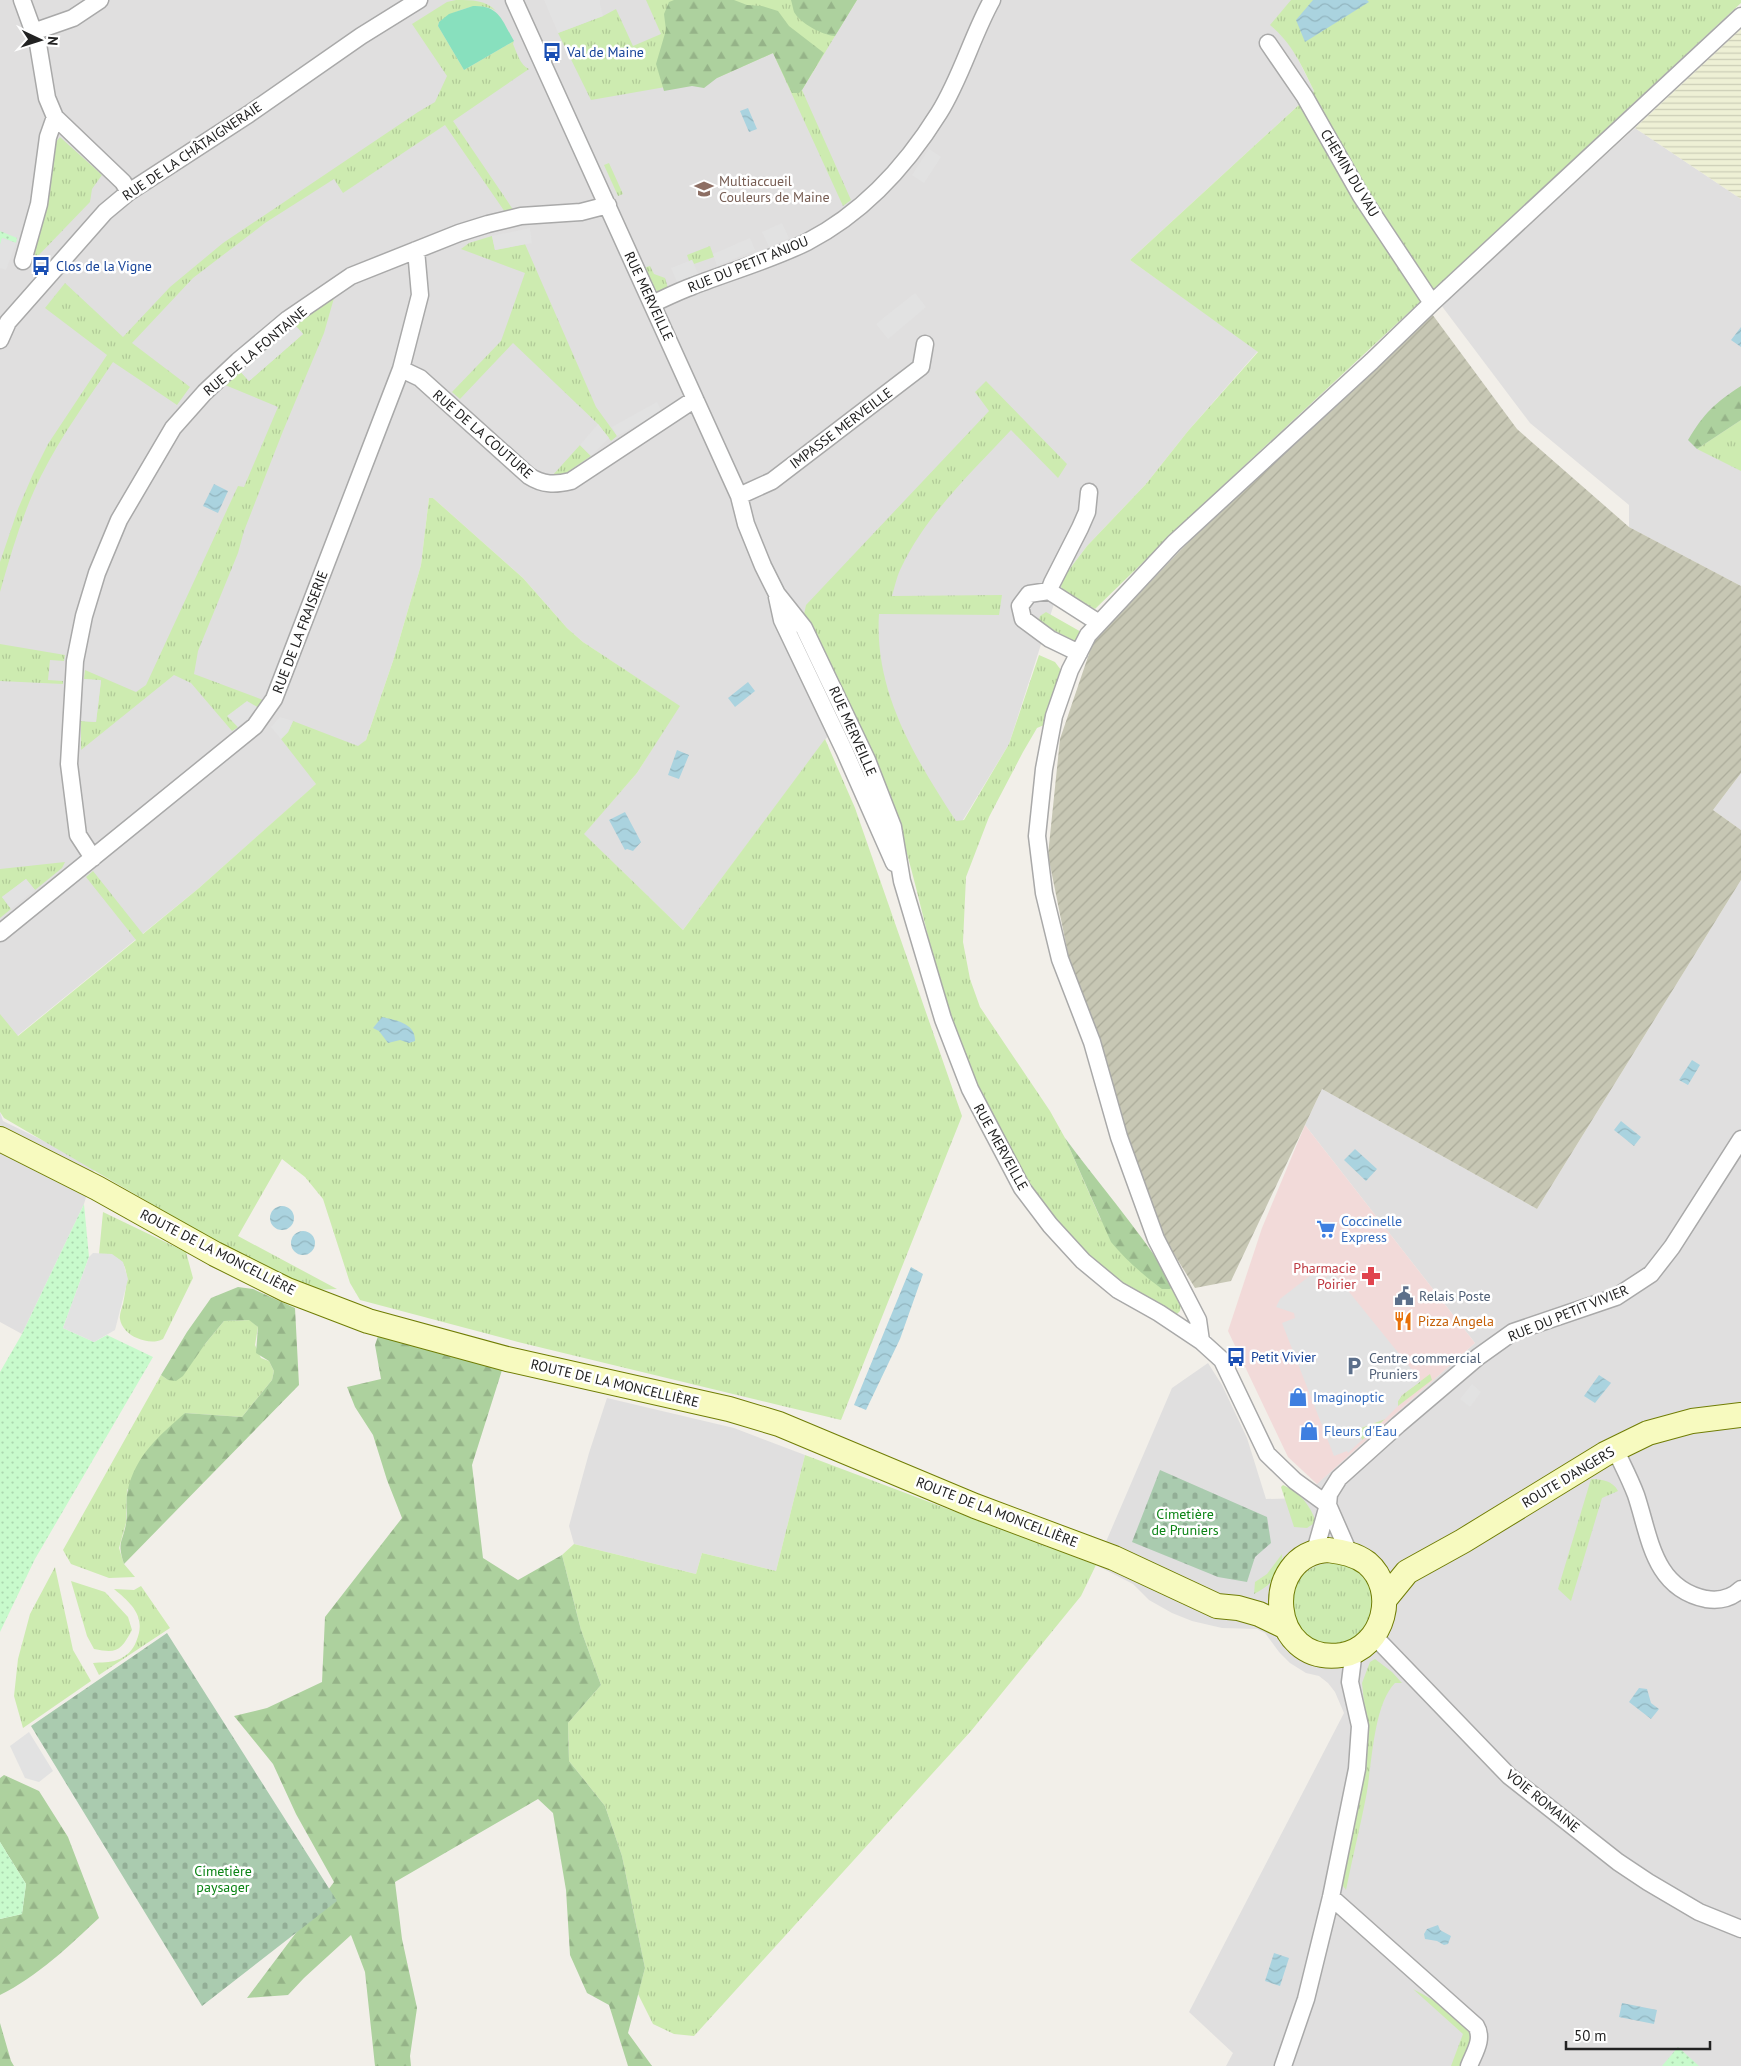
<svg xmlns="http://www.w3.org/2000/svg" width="1741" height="2066" font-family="'PT Sans',sans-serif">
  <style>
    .residential { fill: #e0dfdf }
    .commercial { fill: #f2dad9 }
    .construction { fill: url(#construction-furrows) }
    .farmland { fill: url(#farmland-rules) }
    .grass { fill: url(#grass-tufts) }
    .forest { fill: url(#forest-firs) }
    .cemetery { fill: url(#cemetery-stones) }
    .park { fill: url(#park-dots) }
    .pitch { fill: #88e0be }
    .parking { fill: #e2e2e2 }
    .water { fill: url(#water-waves) }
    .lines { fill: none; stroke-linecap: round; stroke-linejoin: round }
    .street-casing { stroke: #a9a9a9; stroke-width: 19 }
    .secondary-casing { stroke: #707d05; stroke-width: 26 }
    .street { stroke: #fff; stroke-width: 16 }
    .secondary { stroke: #f7fabf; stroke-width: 24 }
    .labels { text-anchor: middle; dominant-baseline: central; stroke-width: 5; stroke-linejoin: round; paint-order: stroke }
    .transit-label { font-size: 14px; fill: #164399; stroke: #fff; text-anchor: start }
    .street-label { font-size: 14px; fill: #222; stroke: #fff }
    .education-label { font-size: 14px; fill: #785e54; stroke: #fff; text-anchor: start }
    .shop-label { font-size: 14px; fill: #366cbe; stroke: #fff; text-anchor: start }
    .health-label { font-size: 14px; fill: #be3a42; stroke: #fff; text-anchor: end }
    .service-label { font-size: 14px; fill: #4e5e75; stroke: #fff; text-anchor: start }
    .food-label { font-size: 14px; fill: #c56008; stroke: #fff; text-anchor: start }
    .park-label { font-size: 14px; fill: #0c8416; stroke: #fff }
  </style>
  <defs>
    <pattern id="construction-furrows" width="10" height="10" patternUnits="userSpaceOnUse" patternTransform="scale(1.25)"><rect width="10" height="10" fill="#c7c7b4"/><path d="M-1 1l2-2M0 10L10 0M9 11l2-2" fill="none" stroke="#abab9a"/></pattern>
    <pattern id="farmland-rules" width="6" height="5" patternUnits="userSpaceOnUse" patternTransform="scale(1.25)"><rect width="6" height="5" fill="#eef0d5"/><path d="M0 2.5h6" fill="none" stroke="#ccceb7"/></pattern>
    <pattern id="grass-tufts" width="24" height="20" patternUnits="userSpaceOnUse" patternTransform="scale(1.25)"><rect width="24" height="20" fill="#cdebb0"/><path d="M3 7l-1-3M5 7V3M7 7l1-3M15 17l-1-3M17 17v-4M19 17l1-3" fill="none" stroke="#b0c997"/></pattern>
    <pattern id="forest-firs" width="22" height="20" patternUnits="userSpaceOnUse" patternTransform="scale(1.25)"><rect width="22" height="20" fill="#add19e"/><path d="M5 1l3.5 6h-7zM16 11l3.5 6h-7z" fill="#95b388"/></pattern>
    <pattern id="cemetery-stones" width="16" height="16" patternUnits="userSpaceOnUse" patternTransform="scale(1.25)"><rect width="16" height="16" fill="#aacbaf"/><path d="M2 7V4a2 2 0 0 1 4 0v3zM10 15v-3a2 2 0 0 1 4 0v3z" fill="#92ae96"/></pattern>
    <pattern id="park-dots" width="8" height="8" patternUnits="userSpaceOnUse" patternTransform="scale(1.25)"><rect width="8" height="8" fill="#c8facc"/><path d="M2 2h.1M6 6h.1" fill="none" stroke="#acd6af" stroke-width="1.8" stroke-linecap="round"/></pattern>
    <pattern id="water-waves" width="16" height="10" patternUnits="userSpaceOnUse" patternTransform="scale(1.25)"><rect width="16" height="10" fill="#aad3df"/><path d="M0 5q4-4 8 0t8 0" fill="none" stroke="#92b5bf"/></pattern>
  </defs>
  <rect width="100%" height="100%" fill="#f2efe9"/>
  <path class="residential" d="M0,0h1310l-27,36 12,17 19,38 -184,169 128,91 -70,80 -42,53 -59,62 -25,33 -53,165 -46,76 -47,56 -67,-168 -166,222 -100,-96 54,-61 42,-67 -96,-64 -16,-14 -44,-50 -90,-80h-4l-8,67 -27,93 -28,82 -167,148 -182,148 -17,23z
    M1635,128l106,71v387l-112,-59v-22l-99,-82 -89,-118z
    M1741,773v57l-28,-20z
    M1741,880v1186h-515l7,-13 -44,-41 155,-299 -9,-21 -7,-9 -9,-7 -13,-3 -16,-10 -11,-11 -14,-19 -8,-4 -35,-1 -30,-7 -20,-8 -23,-13 -16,-16 -37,-19 76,-177 36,-25 14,22 25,53 19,61 35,-1 174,-155 -170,-218 17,-36 215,120z
    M0,1112l3,9 92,45 -11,38 -62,130 -22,-12z
    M607,1398l127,30 71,27 -29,116 -74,-18 -6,21 -122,-30 -5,-18 20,-73z"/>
  <path class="commercial" d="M1305,1125l170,218 -158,141 -29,-27 -60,-126 34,-103z"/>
  <path class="construction" d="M1432,314l85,115 112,98 112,59v187l-28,37 28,20v50l-204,329 -215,-120 -91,192 -36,7 -37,-60 -88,-264 -22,-109 12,-116 33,-97 100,-105z"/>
  <path class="farmland" d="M1741,29v170l-106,-71z"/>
  <path class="grass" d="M456,0c17,0 30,0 40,11 -17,-11 -43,0 -57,11l-1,4 26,44 50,-29 -1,3c4,9 7,21 16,25l-76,52 61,90 -9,1 -60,-87 -102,68 -9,-14 -69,44 -72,55 -61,65 58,44 -13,18 -64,-43c-25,37 -52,74 -72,114 -18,36 -30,77 -41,116v-30l18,-53 15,-35 15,-30 59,-89 -62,-47 20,-25 58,54 47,-50 53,-44 195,-131 17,-10 12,-26 -35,-52 35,-22z
    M646,0h211l-55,90 49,110 -8,6 -70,-153 -56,25 -126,22 -33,-67 45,-17 13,-7 17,37 28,-12z
    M1291,0h450v3l-540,503 -106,103 -29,-16 -5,-6 1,-8 25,-33 59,-62 42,-53 70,-79 -128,-92 184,-169c-12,-25 -22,-48 -44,-66z
    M60,137l42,38 -10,14 -2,13 -54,56 -3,-10 22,-105z
    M609,163l14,31 -5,2 -14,-31z
    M492,236l3,14 30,-6 71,163 21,29 -6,5 -13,-17 -85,-81 -53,56 -8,-7 49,-51 24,-68 -64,-24 8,-6z
    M710,246l4,11 -20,7 -2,-4 -3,1 -2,-6z
    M650,266l4,8 11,4 3,10 -8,4 -8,-3 -9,-21z
    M334,298l-10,35 -41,98 -39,100 -6,22 -40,98 -4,23 69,26 -4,8 -31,8 10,11 -6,4 -41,-48 -17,-8 -93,75v-29l15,1 5,-41 -17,-2 1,-9 51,22 10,-7 92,-199 6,1 34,-80 -53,-22 14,-15 10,11 54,-47 -9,-10 14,-12z
    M986,381l81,83 -9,14 -47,-48c-39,42 -84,84 -109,136 -5,9 -7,20 -10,30l110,-1 -3,20 -120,-1c-5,78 36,144 77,207l8,-1 45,-76 30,-89 16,7 9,12 -20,51 -7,3 -14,24 -34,65 -23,60 -3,65 7,37 10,28 70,104 15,27 36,82 73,65 7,20 -1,6 -5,5c-18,-11 -38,-21 -56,-34 -78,-55 -146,-188 -173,-279 -17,-58 -29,-117 -46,-174 -23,-74 -58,-143 -97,-210l3,-14 183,-194 -14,-19z
    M1741,420v51l-44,-22z
    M580,445l11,11 -25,17 -14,3z
    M429,498h4l90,80 44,50 16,14 97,64 -43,67 -53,61 99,96 142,-191 30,69 107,308 -121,304 -323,-78 -158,-42 -10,-17 -27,-84 -18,-22 -23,-18 -44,77 99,53 -21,1 -9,-1 -78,-40 -225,-131 -4,-6v-98l18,22 118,-96 -50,-63 7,-6 50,63 56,-46 117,-104 -35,-45 7,-7 5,-11 65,25 8,-6 28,-82 27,-93z
    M1046,612l37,21 -5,10 -36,-19 -3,-4 1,-4z
    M0,644l65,11 -1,6 -14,-1 -2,20 15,1v3l-63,-3z
    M65,862l-3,6 -27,22 -9,-11 -24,18 9,12 -11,9v-49z
    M103,1212l83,40 7,26 -30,61c-8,4 -17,3 -26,-1 -8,-3 -16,-11 -17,-19 -1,-4 2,-11 3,-15 5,-26 10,-49 -24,-50z
    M250,1320l8,7 -3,18 6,13 8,3 5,10 -2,9 -30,37 -57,-4 -58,77 -1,33 -7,25 5,16 11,13 -26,1 -38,-14 -8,-14 98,-175 7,5 37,-36 19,-23z
    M1430,1374l2,6 -34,26v-5l4,-6z
    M1385,1419l-23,21 -4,-11z
    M805,1455l291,110 -15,31 -110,135 -277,305 -20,-2 -21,-10 -15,-30 7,-26 -23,-112 -17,-50 -36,-45 -1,-38 33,-38 -20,-55 -19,-75 12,-11 122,30 6,-21 74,18z
    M1591,1479c11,0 22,2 27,12l-16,7 -31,103 -13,-12z
    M1283,1485c17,7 27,20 33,37l-9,6 -13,-1 -13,-40z
    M1282,1554c2,19 -12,32 -28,40l1,-12 12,-8z
    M1291 1604a41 41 0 1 1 82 0a41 41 0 1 1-82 0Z
    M55,1567l18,83 18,31 -68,47 -9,-32 4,-37 12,-45z
    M71,1581l34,11 23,25 4,13c-11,20 -14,24 -38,19l-7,-13z
    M141,1586l29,42 -71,47 -6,-12c8,-1 17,0 24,-3 9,-3 16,-10 19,-18 11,-25 -4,-38 -22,-53l20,1z
    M1375,1659l17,13 10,11h-7c-22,22 -23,83 -29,114 -6,31 -14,62 -20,93l-6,-8 26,-160 -4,-39 8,-21z
    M1413,1989c13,7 60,32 61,47 0,9 -8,22 -11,30h-12l12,-32z"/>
  <path class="forest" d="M674,0h60l13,5 15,1 16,5 11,15 35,27 -22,37 -3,3h-7l-19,-40 -56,25 -13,10 -12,-2 -28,5 -8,-27 10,-34 -2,-16 5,-12z
    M791,0h66l-22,36c-13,-1 -35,-13 -41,-24 -1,-3 -2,-9 -3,-12z
    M1741,386v34l-44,29 -9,-9c16,-27 27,-37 53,-54z
    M1065,1138c36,49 77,95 109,147l-4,4h-8c-19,-14 -36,-29 -51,-47z
    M238,1287l15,2 42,19 4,77 -175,179c-7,-22 -2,-20 2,-40 2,-12 -1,-24 2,-35 8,-34 32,-54 57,-76l57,4 30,-37 2,-9 -5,-10 -13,-8 2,-26 -9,-7 -25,1 -19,23 -22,32 -7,5 -8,-1 -7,-5 26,-43 24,-34z
    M378,1336l125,31 -31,98 11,93 35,22 44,-25 19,75 20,55 -33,38 1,38 36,45 17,50 23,112 -17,65 24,33h-24l-19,-61 -22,-12 -17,-38 -4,-65 -13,-77 -15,-14 -143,83 7,57 15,69 -7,48 1,10h-36l-10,-94 -14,-37 -47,43 -16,17 -41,3 87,-116 -38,-68 -23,-50 -39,-48 33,-8 55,-26 3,-65 77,-99 -15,-38 -14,-45 -18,-28 -8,-20 34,-8 -6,-34z
    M4,1775l35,16 29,46 31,81c-30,28 -62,59 -99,77v-76l22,-5 4,-30 -26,-42v-64z
    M0,2023l11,38 3,5h-14z"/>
  <path class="cemetery" d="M1160,1470l107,47 4,26 -16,14 -8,25 -29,-5 -86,-35z
    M167,1633l170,268 -135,105 -171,-280z"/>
  <path class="park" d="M0,231l17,7 -1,5 -13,-5 -3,7z
    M84,1204l5,53 -26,71 31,14 13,-7 46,22 -118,202 -35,73v-260l22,-38z
    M0,1842l26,42 -4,30 -22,5z
    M1678,2047l21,19h-37z"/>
  <path class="pitch" d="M473,6c27,-1 29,15 41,35l-50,29 -26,-44 1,-4 10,-8z"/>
  <path class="parking" d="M544,0h56v4l3,12 -45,17z
    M929,149l12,8 -17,26 -12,-8z
    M782,223l7,15 -20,9 -7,-15z
    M530,228l2,15 -37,7 -3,-14z
    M2,238l14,5 -10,27 -6,-2v-23z
    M750,238l5,12 -38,16 -4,-12z
    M692,260l6,14 -21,8 -6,-14z
    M915,293l11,14 -38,32 -12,-15z
    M294,324l9,10 -54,47 -10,-11z
    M657,402l5,10 -45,24 -5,-9z
    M598,424l11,14 -18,18 -11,-11z
    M84,679l17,1 -5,42 -15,-1z
    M247,701l12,7 -21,19 -11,-11z
    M280,717l13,4 -5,11 -7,7 -10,-12z
    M26,879l9,11 -24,19 -9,-12z
    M93,1253l19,1 11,8 5,17 -13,51 -21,12 -31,-14 26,-71z
    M1316,1271l7,9 10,-8 88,109 -19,14 -4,6v5l-13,13 -27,10 4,11 -14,13 -1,-2 -13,5 -52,-133 13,-5 -1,-5 -18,-6 4,-8z
    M1472,1384l9,8 -11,15 -10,-8z
    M29,1732l24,39 -14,11 -14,-4 -15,-32z"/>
  <path class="water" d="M1313,0h54l2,2 -64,40 -9,-22z
    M748,108l9,21 -8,3 -9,-21z
    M1741,327v20l-10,-7z
    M214,484l14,7 -10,22 -15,-7z
    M748,682l7,9 -20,16 -7,-9z
    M677,750l12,5 -10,24 -11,-4z
    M625,812l16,30 -8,9 -6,-2 -2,1 -16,-30z
    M382,1017c13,3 34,6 33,24l-6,2 -9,-3 -12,3 -9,-12 -6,-3z
    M1692,1060l8,5 -12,20 -9,-5z
    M1621,1121l20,16 -7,9 -20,-16z
    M1355,1149l22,20 -11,12 -22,-21z
    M270 1218a12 12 0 1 1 24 0a12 12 0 1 1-24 0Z
    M291 1243a12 12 0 1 1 24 0a12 12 0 1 1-24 0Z
    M911,1267l12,7 -23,65 -34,71 -12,-5z
    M1599,1375l12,8 -16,20 -11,-7z
    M1639,1688l8,1 4,14 8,6 -8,10 -22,-17z
    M1438,1925l2,5 11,6 -3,8 -4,1 -7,-4 -12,-2 -1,-5 3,-5z
    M1274,1953l15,5 -9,28 -15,-5z
    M1622,2003l35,7 -3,14 -35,-7z"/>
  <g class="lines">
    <g class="street-casing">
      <path id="street" d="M22,0l16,44 9,54 8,19 68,65 6,10
        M514,0l225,496 7,28 17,42 14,28 27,34 63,132 26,67 9,54 41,138 27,70 52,99 28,37 33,36 35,29 41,23 42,28 21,19 45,94 28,27 33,24 21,48
        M33,32l40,-14 27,-18
        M1268,43l37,54 56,99 71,107
        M23,261l16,-57 9,-67 7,-20
        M652,304c13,-6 27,-13 41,-18 38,-15 78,-26 114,-44 56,-29 99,-76 132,-129 22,-35 33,-77 53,-113
        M0,340l8,-18 97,-110 24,-20 120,-78 112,-78 58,-36
        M401,369l19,9 109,98c14,9 26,9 42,5l124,-82
        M739,496l33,-15 149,-114 4,-23
        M1049,591l3,-8 28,-55 7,-16 2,-20
        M777,597l5,23 63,132 49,111
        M1079,653l-29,-14 -27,-20 -3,-13 9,-12 20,-3 50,32
        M93,858l-15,-23 -9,-71 6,-103 9,-45 13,-43 22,-53 54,-92 32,-36 33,-31 50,-42 63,-43 108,-43 29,-9 33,-8 60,-4 27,-7
        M0,933l255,-207 19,-27 127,-330 19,-74 -4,-45
        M1201,1341l-3,-21 -42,-81 -37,-102 -27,-95 -32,-83 -16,-66 -7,-57 7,-67 10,-53 16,-46 18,-35 86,-92 198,-182 60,-58 309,-287
        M1615,1449c7,15 15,30 21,46 14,42 17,93 70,104 13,2 25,0 35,-10
        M1315,1551l13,-46 1,-11 10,-16 59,-53 80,-68 35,-25 103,-35 35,-23 21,-27 69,-108
        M1374,1636l135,140 109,86 30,20 51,30 42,17
        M1331,1897l145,129c8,13 -2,27 -7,40
        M1283,2066l23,-67 25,-102 26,-128 3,-43 -10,-44 4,-32"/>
    </g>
    <g class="secondary-casing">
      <path id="secondary" d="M0,1139l97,49 118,66 72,36 81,31 139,38 222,50 50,15 196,82 139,52 103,48 21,2 21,6 27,13
        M1328,1550c14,2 27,4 39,13 32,27 17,85 -25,92 -75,11 -82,-101 -14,-105z
        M1385,1599l22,-27 56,-31 142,-87 43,-21 44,-12 49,-6"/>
    </g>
    <use href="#street" class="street"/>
    <use href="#secondary" class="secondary"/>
  </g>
  <defs>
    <g id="bus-bare" transform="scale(1.5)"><path d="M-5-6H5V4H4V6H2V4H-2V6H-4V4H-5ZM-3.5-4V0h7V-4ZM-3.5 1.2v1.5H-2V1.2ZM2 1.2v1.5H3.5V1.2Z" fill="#1a4fb4" stroke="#fff" stroke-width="2.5" paint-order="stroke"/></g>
    <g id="school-bare" transform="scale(1.5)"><path d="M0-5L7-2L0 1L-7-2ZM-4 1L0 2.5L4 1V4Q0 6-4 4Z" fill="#8d6e63" stroke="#fff" stroke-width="2.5" paint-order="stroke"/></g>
    <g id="supermarket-bare" transform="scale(1.5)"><path d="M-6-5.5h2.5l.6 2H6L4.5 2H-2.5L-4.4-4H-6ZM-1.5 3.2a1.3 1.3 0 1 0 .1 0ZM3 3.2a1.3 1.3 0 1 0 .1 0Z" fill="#3f7fe0" stroke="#fff" stroke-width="2.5" paint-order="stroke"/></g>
    <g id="pharmacy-bare" transform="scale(1.5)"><path d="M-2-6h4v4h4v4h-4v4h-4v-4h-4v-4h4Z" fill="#e0444e" stroke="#fff" stroke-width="2.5" paint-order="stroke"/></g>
    <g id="civic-bare" transform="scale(1.5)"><path d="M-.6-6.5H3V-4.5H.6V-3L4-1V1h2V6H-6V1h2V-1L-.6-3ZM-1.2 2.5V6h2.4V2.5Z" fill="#5c6f8a" stroke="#fff" stroke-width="2.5" paint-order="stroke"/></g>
    <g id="restaurant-bare" transform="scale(1.5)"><path d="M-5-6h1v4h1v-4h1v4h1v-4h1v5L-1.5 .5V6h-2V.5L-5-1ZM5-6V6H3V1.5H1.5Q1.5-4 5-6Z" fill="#e8710a" stroke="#fff" stroke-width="2.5" paint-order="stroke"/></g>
    <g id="parking-bare" transform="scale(1.5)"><path d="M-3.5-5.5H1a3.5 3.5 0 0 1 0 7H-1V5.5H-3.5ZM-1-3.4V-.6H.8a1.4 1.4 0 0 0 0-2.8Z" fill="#5c6f8a" stroke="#fff" stroke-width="2.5" paint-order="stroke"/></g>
    <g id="shop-bare" transform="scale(1.5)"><path d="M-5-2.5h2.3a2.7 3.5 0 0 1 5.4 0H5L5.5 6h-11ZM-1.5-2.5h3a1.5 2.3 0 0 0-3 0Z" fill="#3f7fe0" stroke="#fff" stroke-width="2.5" paint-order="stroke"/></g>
  </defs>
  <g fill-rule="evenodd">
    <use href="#bus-bare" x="552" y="52"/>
    <use href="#school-bare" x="704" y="189"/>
    <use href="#bus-bare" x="41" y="266"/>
    <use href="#supermarket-bare" x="1326" y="1229"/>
    <use href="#pharmacy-bare" x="1371" y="1276"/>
    <use href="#civic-bare" x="1404" y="1296"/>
    <use href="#restaurant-bare" x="1403" y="1321"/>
    <use href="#bus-bare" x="1236" y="1357"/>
    <use href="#parking-bare" x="1354" y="1366"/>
    <use href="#shop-bare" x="1298" y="1397"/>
    <use href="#shop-bare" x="1309" y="1431"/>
  </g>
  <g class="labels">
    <g class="transit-label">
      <text x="567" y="52">Val de Maine</text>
      <text x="56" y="266">Clos de la Vigne</text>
      <text x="1251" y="1357">Petit Vivier</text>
    </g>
    <g class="street-label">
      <text transform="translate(192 151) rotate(-34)">RUE DE LA CHÂTAIGNERAIE</text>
      <text transform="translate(1350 173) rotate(59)">CHEMIN DU VAU</text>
      <text transform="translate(748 264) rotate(-22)">RUE DU PETIT ANJOU</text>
      <text transform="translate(649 296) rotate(65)">RUE MERVEILLE</text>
      <text transform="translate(255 351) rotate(-40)">RUE DE LA FONTAINE</text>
      <text transform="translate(841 428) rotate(-37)">IMPASSE MERVEILLE</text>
      <text transform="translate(483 434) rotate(41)">RUE DE LA COUTURE</text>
      <text transform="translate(300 632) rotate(-69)">RUE DE LA FRAISERIE</text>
      <text transform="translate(853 731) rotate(66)">RUE MERVEILLE</text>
      <text transform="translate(1001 1147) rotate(61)">RUE MERVEILLE</text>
      <text transform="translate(218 1252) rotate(27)">ROUTE DE LA MONCELLIÈRE</text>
      <text transform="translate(1568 1313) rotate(-22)">RUE DU PETIT VIVIER</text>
      <text transform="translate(615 1383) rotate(13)">ROUTE DE LA MONCELLIÈRE</text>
      <text transform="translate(1568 1477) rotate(-31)">ROUTE D'ANGERS</text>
      <text transform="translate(997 1512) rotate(21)">ROUTE DE LA MONCELLIÈRE</text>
      <text transform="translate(1543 1801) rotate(39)">VOIE ROMAINE</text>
    </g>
    <g class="education-label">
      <text x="719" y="181">Multiaccueil<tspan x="719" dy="16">Couleurs de Maine</tspan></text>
    </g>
    <g class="shop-label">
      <text x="1341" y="1221">Coccinelle<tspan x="1341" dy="16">Express</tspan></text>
      <text x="1313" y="1397">Imaginoptic</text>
      <text x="1324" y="1431">Fleurs d'Eau</text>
    </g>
    <g class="health-label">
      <text x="1356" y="1268">Pharmacie<tspan x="1356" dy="16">Poirier</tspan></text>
    </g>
    <g class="service-label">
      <text x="1419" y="1296">Relais Poste</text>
      <text x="1369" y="1358">Centre commercial<tspan x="1369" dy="16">Pruniers</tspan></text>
    </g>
    <g class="food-label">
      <text x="1418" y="1321">Pizza Angela</text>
    </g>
    <g class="park-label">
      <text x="1185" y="1514">Cimetière<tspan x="1185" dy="16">de Pruniers</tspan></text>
      <text x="223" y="1871">Cimetière<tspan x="223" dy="16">paysager</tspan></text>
    </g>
  </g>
  <g transform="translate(40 40) rotate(94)" stroke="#ffffff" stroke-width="4" paint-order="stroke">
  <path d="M0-4L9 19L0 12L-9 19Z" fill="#222222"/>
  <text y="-8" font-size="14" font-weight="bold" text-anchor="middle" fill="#222222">N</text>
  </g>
  <path d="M1566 2041v8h144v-8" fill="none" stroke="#222222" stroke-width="2.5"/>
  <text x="1574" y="2041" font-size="15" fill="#222222" stroke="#ffffff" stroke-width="4" paint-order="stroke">50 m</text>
</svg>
